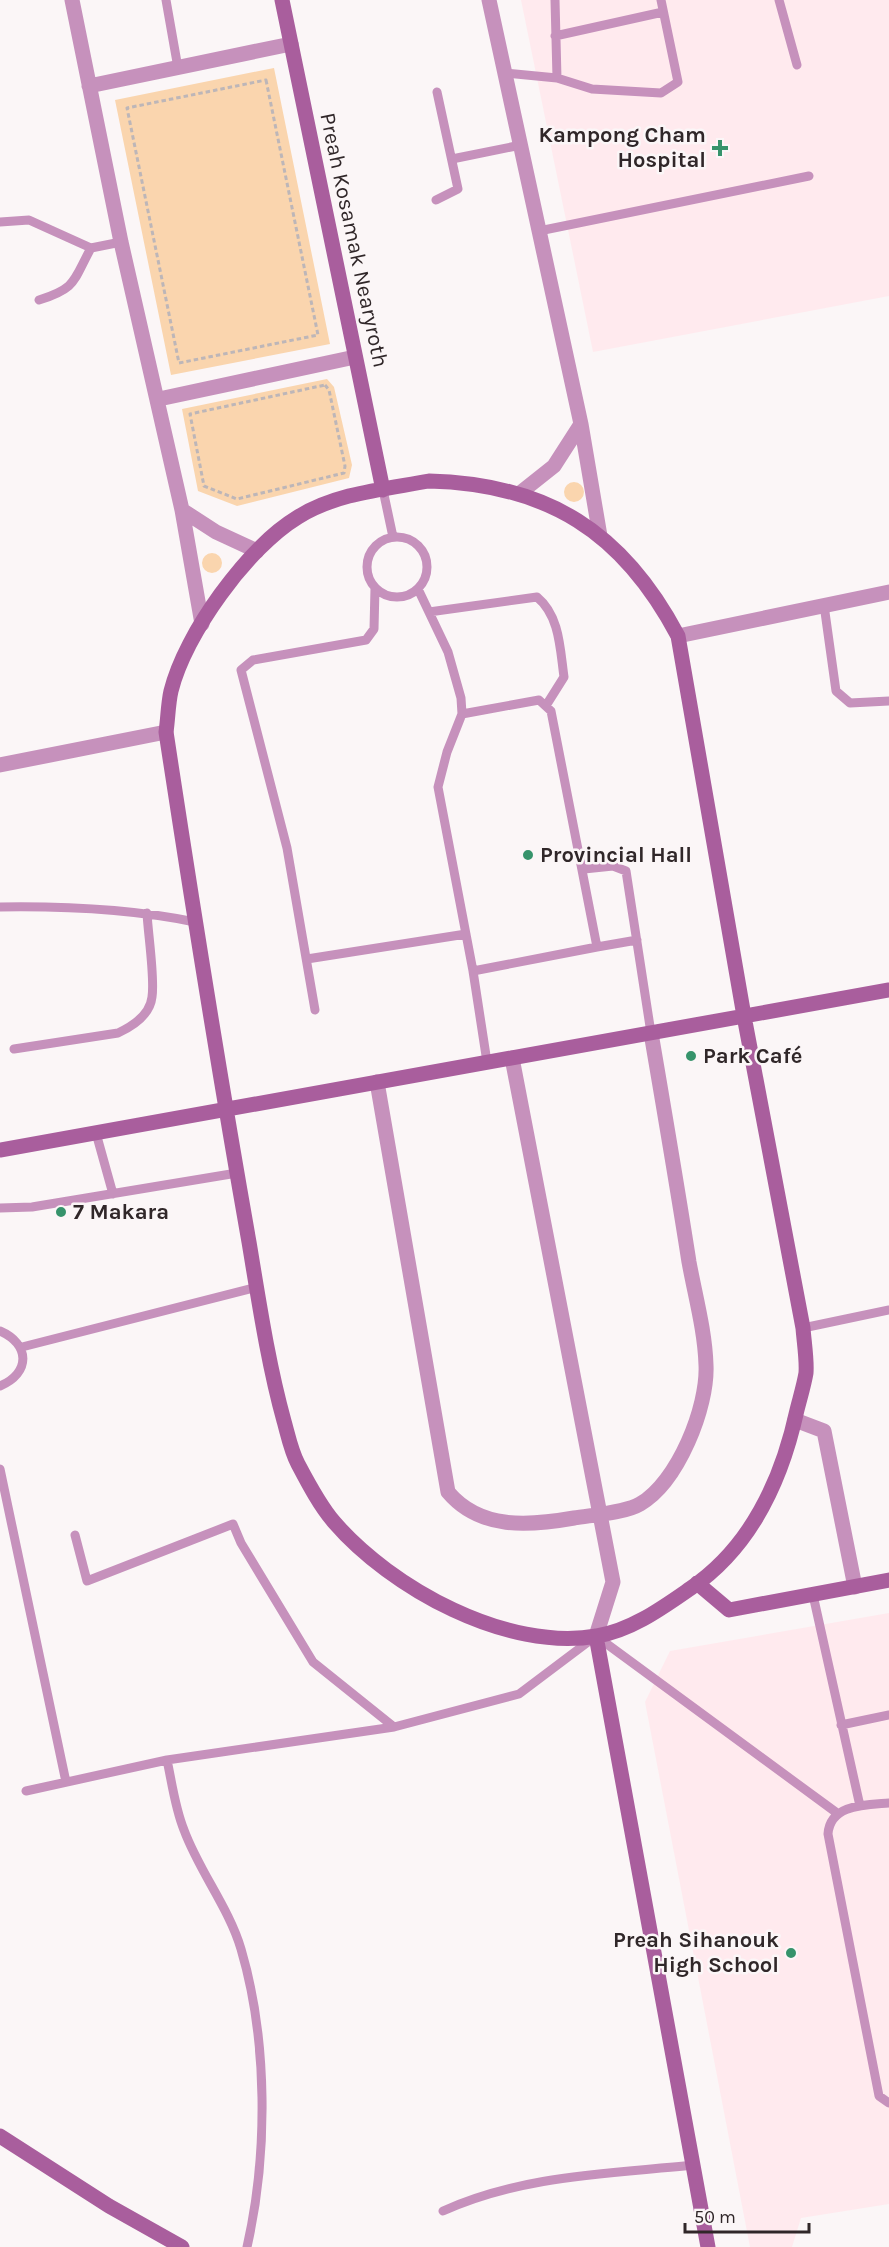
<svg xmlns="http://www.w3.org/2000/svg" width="889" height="2247" font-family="Karla,sans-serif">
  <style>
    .built { fill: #ffeaee }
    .green { fill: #fad5ae }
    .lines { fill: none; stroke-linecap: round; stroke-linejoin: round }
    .path { stroke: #bdb6b8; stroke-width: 3; stroke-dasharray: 4.5 3; stroke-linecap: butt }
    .lane { stroke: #c691bc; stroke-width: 9 }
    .street { stroke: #c691bc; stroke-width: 15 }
    .secondary { stroke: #a95e9d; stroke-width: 15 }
    .poi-dot { fill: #36936b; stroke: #fbf6f7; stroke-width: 2 }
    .labels { text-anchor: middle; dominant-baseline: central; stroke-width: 5; stroke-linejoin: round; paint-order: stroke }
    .poi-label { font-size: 22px; font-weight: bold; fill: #302729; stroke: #fbf6f7; text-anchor: start }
    .street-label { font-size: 22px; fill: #302729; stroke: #fbf6f7 }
  </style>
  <rect width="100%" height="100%" fill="#fbf6f7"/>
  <path class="built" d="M521,0h368v296l-296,56z
    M889,1613v591l-88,14 -9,29h-42l-105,-545 25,-51z"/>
  <path class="green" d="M274,68l56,276 -159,31 -56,-275z
    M327,379l7,8 18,78 -3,13 -112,28 -39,-15 -16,-82z
    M564 492a10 10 0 1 1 20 0a10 10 0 1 1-20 0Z
    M202 563a10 10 0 1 1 20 0a10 10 0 1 1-20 0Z"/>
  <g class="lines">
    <path class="path" d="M266,80l52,255 -139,28 -52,-255z
      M325,385l4,5 16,76 -1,7 -107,26 -33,-13 -14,-72z"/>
    <path class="lane" d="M166,0l12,68
      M555,0l2,78
      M779,0l18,65
      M555,36l108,-24
      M505,73l52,5 35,11 69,4 17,-11 -17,-82
      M452,159l69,-14
      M436,200l22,-11 -21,-97
      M0,222l29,-2 62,28 30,-6
      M539,231l270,-55
      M39,300c38,-12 34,-19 52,-52
      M383,490l10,47
      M367 567a30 30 0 1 1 60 0a30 30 0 1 1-60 0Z
      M418,589l30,63 13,46 1,16 -15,38 -9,35 35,184 14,91
      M824,605l12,86 14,12 39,-2
      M429,612l108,-15c23,19 23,52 27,80l-17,27
      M462,714l77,-14 12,11 46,236 -124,24
      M584,869l29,-3 13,5 25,162
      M0,907c65,-1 131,2 195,15
      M597,947l40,-7
      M307,959l159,-25
      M315,1010l-28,-162 -46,-178 12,-10 113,-20 8,-11 1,-41
      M14,1049l104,-16c15,-7 32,-18 34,-36 3,-19 -4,-63 -5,-84
      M96,1133l17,61
      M0,1208l32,-1 205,-34
      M803,1328l86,-18
      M0,1331c30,13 31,42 0,55
      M22,1347l235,-60
      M0,1469l66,313
      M75,1535l12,46 146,-57 8,19 72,119 81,65
      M813,1595l47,211
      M841,1725l48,-10
      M167,1760c5,23 8,48 17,70 15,41 45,78 57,119 27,91 27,206 6,298
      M26,1791l141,-31 227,-33 125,-33 77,-58 241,177
      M889,1803c-23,2 -59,1 -61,31l51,262 10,7
      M443,2211c80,-36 165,-37 250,-46"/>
    <path class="street" d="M72,0l49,242 61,268 20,114
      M489,0l92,424 19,112
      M89,86l202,-42
      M159,399l196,-42
      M520,493l34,-27 27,-42
      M182,510l34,22 41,19
      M678,636l211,-44
      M0,765l166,-33
      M512,1058l101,524 -17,54
      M377,1082l71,410c32,38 81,34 126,26 18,-3 51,-5 66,-14 38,-22 68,-97 66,-139 -1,-34 -11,-70 -17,-103 -12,-77 -25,-153 -38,-229
      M795,1420l29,11 31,156"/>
    <path class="secondary" d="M282,0l101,490
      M429,481c119,3 194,51 249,155l66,380 59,312c1,14 4,31 3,45 -2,12 -6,25 -9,37 -15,69 -46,137 -106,178 -29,20 -59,42 -94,48 -90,16 -206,-48 -263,-114 -14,-16 -26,-39 -36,-58 -7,-13 -10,-29 -14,-43 -16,-58 -25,-119 -35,-179 -30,-170 -57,-339 -83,-510 2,-13 2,-28 5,-41 14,-57 76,-143 127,-174 38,-24 88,-28 131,-36z
      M0,1150l889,-160
      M697,1583l32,27 160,-30
      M596,1636l112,611
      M0,2136l109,70 73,41"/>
  </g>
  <g class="poi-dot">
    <path d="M717 139h6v6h6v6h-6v6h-6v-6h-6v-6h6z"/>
    <circle cx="528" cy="855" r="6"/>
    <circle cx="691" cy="1056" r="6"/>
    <circle cx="61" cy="1212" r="6"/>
    <circle cx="791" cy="1953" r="6"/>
  </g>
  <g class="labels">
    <g class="poi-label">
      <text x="706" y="135" text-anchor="end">Kampong Cham<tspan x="706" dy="25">Hospital</tspan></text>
      <text x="540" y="855">Provincial Hall</text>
      <text x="703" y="1056">Park Café</text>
      <text x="73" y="1212">7 Makara</text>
      <text x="779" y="1940" text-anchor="end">Preah Sihanouk<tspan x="779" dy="25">High School</tspan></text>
    </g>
    <g class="street-label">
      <text transform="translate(354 240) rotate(78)">Preah Kosamak Nearyroth</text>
    </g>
  </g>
  <path d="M685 2223v9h124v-9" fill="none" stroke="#302729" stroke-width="3"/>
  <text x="694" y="2223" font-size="18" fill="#302729" stroke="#fbf6f7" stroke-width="4.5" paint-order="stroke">50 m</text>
</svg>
